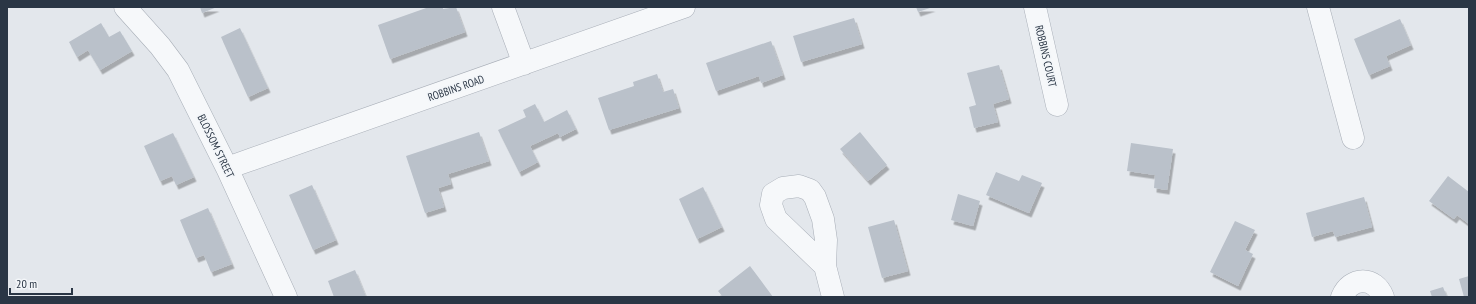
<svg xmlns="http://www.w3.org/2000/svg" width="1476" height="304" font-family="'PT Sans Narrow',sans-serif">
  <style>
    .building { fill: #bac1ca; filter: url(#shadow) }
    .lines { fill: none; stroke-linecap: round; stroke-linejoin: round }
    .minor-casing { stroke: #a8aeb7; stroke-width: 23 }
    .minor { stroke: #f6f8fa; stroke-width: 22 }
    .labels { text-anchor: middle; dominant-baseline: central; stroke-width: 3.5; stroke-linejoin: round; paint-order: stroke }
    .street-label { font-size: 11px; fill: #2a3645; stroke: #f3f6f9 }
  </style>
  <defs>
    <filter id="shadow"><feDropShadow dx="2.5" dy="4.5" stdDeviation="0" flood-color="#0004"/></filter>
  </defs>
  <rect width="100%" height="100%" fill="#e3e7ec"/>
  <path class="building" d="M200,7h17l-15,6z
    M429,7h14v2l13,-2 9,25 -75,27 -12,-34z
    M916,7h17l-15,5z
    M854,18l8,26 -61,18 -8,-26z
    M1400,19l11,26 -25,11 4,10 -21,9 -15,-36z
    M101,23l8,14 11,-6 12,20 -32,19 -12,-20 -11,7 -8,-15z
    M240,28l28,60 -20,9 -27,-60z
    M771,41l12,34 -22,8 -2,-7 -43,15 -10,-28z
    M999,65l10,34 -16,5 5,18 -24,6 -5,-21 7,-2 -9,-32z
    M657,74l6,18 10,-3 6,19 -70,22 -11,-32 36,-12 -1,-4z
    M535,104l9,18 23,-12 9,19 -16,8 -2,-4 -28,13 8,16 -19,10 -21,-42 28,-13 -3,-7z
    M479,132l10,29 -41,13 3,10 -13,4 6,19 -19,6 -19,-57z
    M860,132l27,33 -19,16 -28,-32z
    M173,133l21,44 -18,8 -4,-9 -12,5 -16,-35z
    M1131,143l42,6 -6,41 -13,-2 1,-13 -28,-4z
    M996,172l23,9 3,-6 20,8 -13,30 -43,-18z
    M1448,176l21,16v32l-12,-9 -3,4 -25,-18z
    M312,185l24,55 -23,10 -24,-55z
    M703,187l19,40 -25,12 -18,-40z
    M958,194l22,7 -7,25 -22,-6z
    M1364,197l8,30 -37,10 -2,-6 -21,6 -6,-24z
    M208,208l24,56 -21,8 -7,-17 -8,3 -16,-38z
    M894,220l14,51 -26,7 -14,-51z
    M1235,221l20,9 -10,20 8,4 -15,32 -28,-14z
    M750,266l23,31h-50l-5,-6z
    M355,270l11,27h-32l-6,-16z
    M1469,276v21h-5l-5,-18z
    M1443,287l4,10h-15l-2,-6z"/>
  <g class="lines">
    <g class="minor-casing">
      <path id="minor" d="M125,7l35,39 18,24 49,98 59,129
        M503,7l21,57
        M1035,7l22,98
        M1318,7l35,131
        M227,168l457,-161
        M799,186l11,4 5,7 8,22 3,21 -1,26 -49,-47 -5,-14 2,-11 10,-6z
        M825,266l8,31
        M1342,297c9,-21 33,-21 41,0"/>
    </g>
    <use href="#minor" class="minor"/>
  </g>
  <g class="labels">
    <g class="street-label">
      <text transform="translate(1046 56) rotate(77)">ROBBINS COURT</text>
      <text transform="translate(456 88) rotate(-19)">ROBBINS ROAD</text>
      <text transform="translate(216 146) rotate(64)">BLOSSOM STREET</text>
    </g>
  </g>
  <rect width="1476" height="304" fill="none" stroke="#2a3645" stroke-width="16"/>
  <path d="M10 288v6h62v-6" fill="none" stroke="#2a3645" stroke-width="2"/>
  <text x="16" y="288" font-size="12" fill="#2a3645" stroke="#f3f6f9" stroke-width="3" paint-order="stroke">20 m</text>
</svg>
